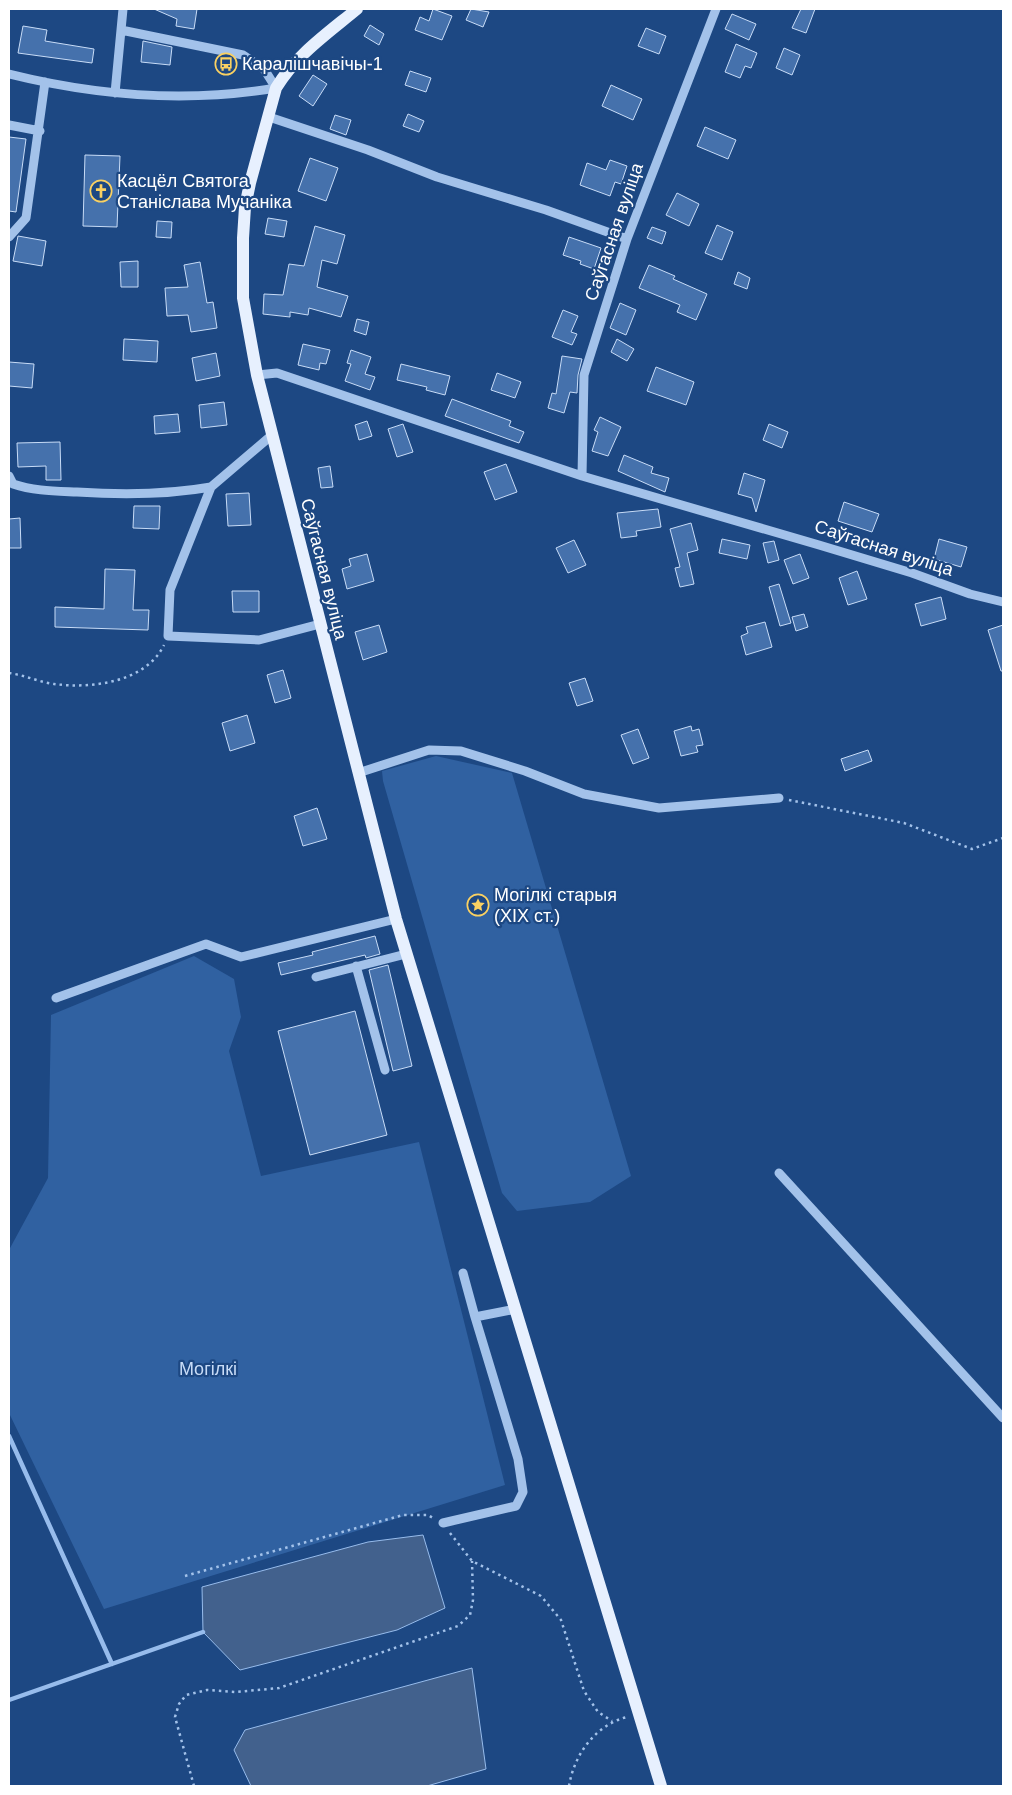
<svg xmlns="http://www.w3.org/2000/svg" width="1012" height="1795" font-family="Arial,sans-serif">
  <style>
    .green { fill: #3061a1 }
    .water { fill: #42618d; stroke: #97bcec }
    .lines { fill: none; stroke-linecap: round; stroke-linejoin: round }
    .stream { stroke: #97bcec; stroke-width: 4.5 }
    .building { fill: #4571ac; stroke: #c8dcf7 }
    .path { stroke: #a3c2ea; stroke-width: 2.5; stroke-dasharray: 2.5 4; stroke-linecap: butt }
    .minor { stroke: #a3c2ea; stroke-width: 9 }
    .major { stroke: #e7f0fe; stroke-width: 12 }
    .labels { text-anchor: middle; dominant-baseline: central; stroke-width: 4.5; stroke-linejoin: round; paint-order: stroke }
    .poi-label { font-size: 18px; fill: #fff; stroke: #1d4883; text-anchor: start }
    .street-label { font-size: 18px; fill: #fff; stroke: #1d4883 }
    .park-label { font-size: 18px; fill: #c8dcf7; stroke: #1d4883 }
  </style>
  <rect width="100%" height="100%" fill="#1d4883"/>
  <path class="green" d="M436,756l76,17 119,403 -41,26 -73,9 -15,-18 -119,-412 -1,-10z
    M194,956l40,23 7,38 -12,34 32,125 158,-34 86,343 -401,124 -95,-196v-163l39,-72 3,-163z"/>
  <path class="water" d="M423,1535l22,73 -48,22 -157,40 -37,-38 -1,-45 166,-45z
    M472,1668l14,101 -59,17h-176l-17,-36 11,-20z"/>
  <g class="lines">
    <path class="stream" d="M9,1436l103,228
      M9,1700l194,-68"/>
  </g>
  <path class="building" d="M154,9h43l-3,20 -18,-3 1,-7z
    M433,9l19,7 -10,24 -27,-10 5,-13 9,4z
    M471,9l18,3 -6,15 -17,-7z
    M801,9h14l-9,24 -14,-5z
    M732,14l24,10 -7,16 -24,-11z
    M370,25l14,9 -5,11 -15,-9z
    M23,26l24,4 -2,11 49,8 -2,14 -74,-10z
    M646,28l20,8 -7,18 -21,-8z
    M143,41l29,6 -2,18 -29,-3z
    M736,44l21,9 -6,15 -6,-2 -5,12 -15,-6z
    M784,48l16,7 -8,20 -16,-7z
    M410,71l21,7 -5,14 -21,-7z
    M313,75l14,9 -14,22 -14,-10z
    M611,85l31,14 -9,21 -31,-14z
    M408,114l16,7 -5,11 -16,-6z
    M335,115l16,5 -5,15 -16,-6z
    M705,127l31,13 -8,19 -31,-13z
    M9,137l17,2 -10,73 -7,-1z
    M85,155l35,1 -3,71 -34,-1z
    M310,158l28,10 -12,33 -28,-10z
    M610,160l17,6 -6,18 -6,-2 -5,14 -30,-11 7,-22 19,7z
    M677,193l22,11 -10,22 -23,-11z
    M268,218l19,3 -3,16 -19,-3z
    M157,221l15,1 -1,16 -15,-1z
    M717,225l16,7 -11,28 -17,-7z
    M315,226l30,9 -8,29 -15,-4 -5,27 31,9 -7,21 -32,-9 -1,7 -18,-3v5l-27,-3 1,-20 19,1 6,-31 15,2z
    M652,227l14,5 -4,12 -15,-6z
    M18,236l28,5 -4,25 -29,-5z
    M569,237l32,11 -7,21 -14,-5 1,-3 -18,-6z
    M138,261v26h-17l-1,-25z
    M200,262l7,41 6,-1 4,26 -26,4 -3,-17 -21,1 -2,-28 23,-1 -4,-22z
    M649,265l26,11 -2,3 34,15 -11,26 -19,-8 3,-7 -41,-17z
    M738,272l12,6 -3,11 -13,-5z
    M620,303l16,7 -10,25 -16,-7z
    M563,310l15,6 -7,16 6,2 -5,11 -20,-8z
    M357,319l12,3 -3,13 -12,-4z
    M124,339l34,2 -1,21 -34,-2z
    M617,339l17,10 -7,12 -16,-9z
    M303,344l27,6 -4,14 -6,-1 -1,7 -21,-5z
    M351,350l20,7 -6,17 10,3 -5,13 -25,-9 6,-17 -4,-1z
    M216,353l4,23 -24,5 -4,-23z
    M562,356l20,3 -4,16 -1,18 -7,-1 -6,21 -16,-5 4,-15 4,1z
    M9,362l25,2 -2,24 -23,-2z
    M401,364l49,12 -5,19 -19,-5 1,-3 -30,-7z
    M656,367l38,15 -8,23 -39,-14z
    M497,373l24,9 -6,16 -24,-8z
    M452,399l59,22 -2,5 15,6 -5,11 -74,-27z
    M224,402l3,23 -26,3 -2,-23z
    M178,414l2,18 -25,2 -1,-18z
    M600,417l21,10 -13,29 -16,-5 6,-19 -4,-2z
    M367,421l5,15 -13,4 -4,-15z
    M403,424l10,28 -16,5 -9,-28z
    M769,424l19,8 -6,16 -19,-8z
    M60,442l1,38h-15v-14l-28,1 -1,-24z
    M624,455l29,12 -2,6 18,5 -4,14 -47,-21z
    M506,464l11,28 -22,8 -11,-28z
    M330,466l3,21 -12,1 -3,-20z
    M744,473l21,7 -9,32 -4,-14 -14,-4z
    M249,493l2,32 -23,1 -2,-32z
    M844,502l35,12 -7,18 -34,-11z
    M134,506h26l-1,23 -26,-1z
    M658,509l3,18 -25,4 1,5 -16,2 -4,-25z
    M20,518l1,30h-12v-29z
    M691,523l7,27 -11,3 7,31 -14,3 -5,-19 5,-1 -10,-38z
    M722,539l28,6 -3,14 -28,-6z
    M939,539l28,8 -6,20 -27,-8z
    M574,540l12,25 -18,8 -12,-25z
    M774,541l5,19 -11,3 -5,-20z
    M367,554l7,27 -27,8 -5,-20 9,-3 -2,-7z
    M800,554l9,24 -16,6 -9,-24z
    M105,569l30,1 -2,40h16l-1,20 -93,-3v-20l49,2z
    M857,571l10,28 -19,6 -9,-27z
    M779,584l12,39 -11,3 -11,-39z
    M232,591h27v21h-26z
    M941,597l5,22 -25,7 -6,-22z
    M804,614l4,13 -12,4 -4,-14z
    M765,622l7,25 -26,8 -5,-19 7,-3 -2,-6z
    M379,625l8,27 -24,8 -8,-28z
    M1003,625v46h-2l-13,-41z
    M283,670l8,28 -16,5 -8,-28z
    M585,678l8,23 -16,5 -8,-23z
    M247,715l8,28 -25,8 -8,-28z
    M691,726l1,5 7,-2 4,16 -7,1 2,6 -17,4 -7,-25z
    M638,729l11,29 -16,6 -12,-29z
    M868,750l4,11 -27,10 -4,-12z
    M317,808l10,31 -24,7 -9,-30z
    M375,936l5,18 -14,4 -1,-3 -84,20 -3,-12 35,-8 -1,-3z
    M388,965l24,101 -19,5 -24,-101z
    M355,1011l32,124 -77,20 -32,-124z"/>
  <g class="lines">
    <path class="path" d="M9,673c15,2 30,9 45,11 38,5 92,-2 110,-39
      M789,800l115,23 68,26 31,-11
      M450,1533l22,28 69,35 20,24 23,71 14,21 14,9
      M185,1576l218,-61h25l5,3
      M194,1786l-19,-69 4,-13 7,-9 21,-5 29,2 43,-4 179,-62 12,-11 3,-15 -1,-39
      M569,1786c5,-31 26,-61 58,-69"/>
    <path class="minor" d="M9,74c88,22 177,29 267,14l-12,-19 -21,-14 -122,-25
      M115,93l8,-84
      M269,117l99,33 69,27 109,33 81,29
      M9,125l31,6
      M9,237l17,-19 19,-136
      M257,375l20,-2 305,103 237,69 93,28 58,21 33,8
      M272,435l-61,52 -41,103 -2,46 91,4 61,-16
      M9,476l4,8c21,7 42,7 64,8 45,3 89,3 134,-5
      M582,476l2,-101 43,-136 89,-230
      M358,773l71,-23 32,1 64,20 59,23 75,14 120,-10
      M356,966l29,104
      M316,977l90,-23
      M56,998l150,-54 35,13 155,-38
      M779,1173l224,245
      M463,1273l12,44 41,-8
      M443,1523l73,-17 7,-14 -5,-33 -43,-142"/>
    <path class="major" d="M357,9c-29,24 -61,46 -81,79l-26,95 -5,24 -2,31v60l14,77 139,544 265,867"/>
  </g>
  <defs>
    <g id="bus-ring" transform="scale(1.125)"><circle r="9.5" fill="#1d4883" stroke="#fad162" stroke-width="1.5"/><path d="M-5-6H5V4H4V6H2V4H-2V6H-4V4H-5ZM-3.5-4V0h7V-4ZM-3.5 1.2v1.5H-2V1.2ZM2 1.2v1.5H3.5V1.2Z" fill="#fad162"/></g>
    <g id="church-ring" transform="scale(1.125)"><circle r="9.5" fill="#1d4883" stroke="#fad162" stroke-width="1.5"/><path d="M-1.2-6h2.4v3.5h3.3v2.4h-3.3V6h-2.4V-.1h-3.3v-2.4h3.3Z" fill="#fad162"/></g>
    <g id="sight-ring" transform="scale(1.125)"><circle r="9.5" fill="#1d4883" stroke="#fad162" stroke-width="1.5"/><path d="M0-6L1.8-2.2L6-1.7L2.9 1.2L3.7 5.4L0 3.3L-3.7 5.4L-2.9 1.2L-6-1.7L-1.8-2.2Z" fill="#fad162"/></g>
  </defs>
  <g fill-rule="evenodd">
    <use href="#bus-ring" x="226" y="64"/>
    <use href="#church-ring" x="101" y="191"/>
    <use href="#sight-ring" x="478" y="905"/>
  </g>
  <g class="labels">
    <g class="poi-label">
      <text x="242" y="64">Каралішчавічы-1</text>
      <text x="117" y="181">Касцёл Святога<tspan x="117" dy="21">Станіслава Мучаніка</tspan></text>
      <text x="494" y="895">Могілкі старыя<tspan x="494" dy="21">(XIX ст.)</tspan></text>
    </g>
    <g class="street-label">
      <text transform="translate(614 232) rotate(-71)">Саўгасная вуліца</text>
      <text transform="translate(884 548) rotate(18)">Саўгасная вуліца</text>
      <text transform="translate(324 569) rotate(76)">Саўгасная вуліца</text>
    </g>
    <g class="park-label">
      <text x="208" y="1369">Могілкі</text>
    </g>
  </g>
  <rect width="1012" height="1795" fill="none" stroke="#ffffff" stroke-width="20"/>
</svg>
